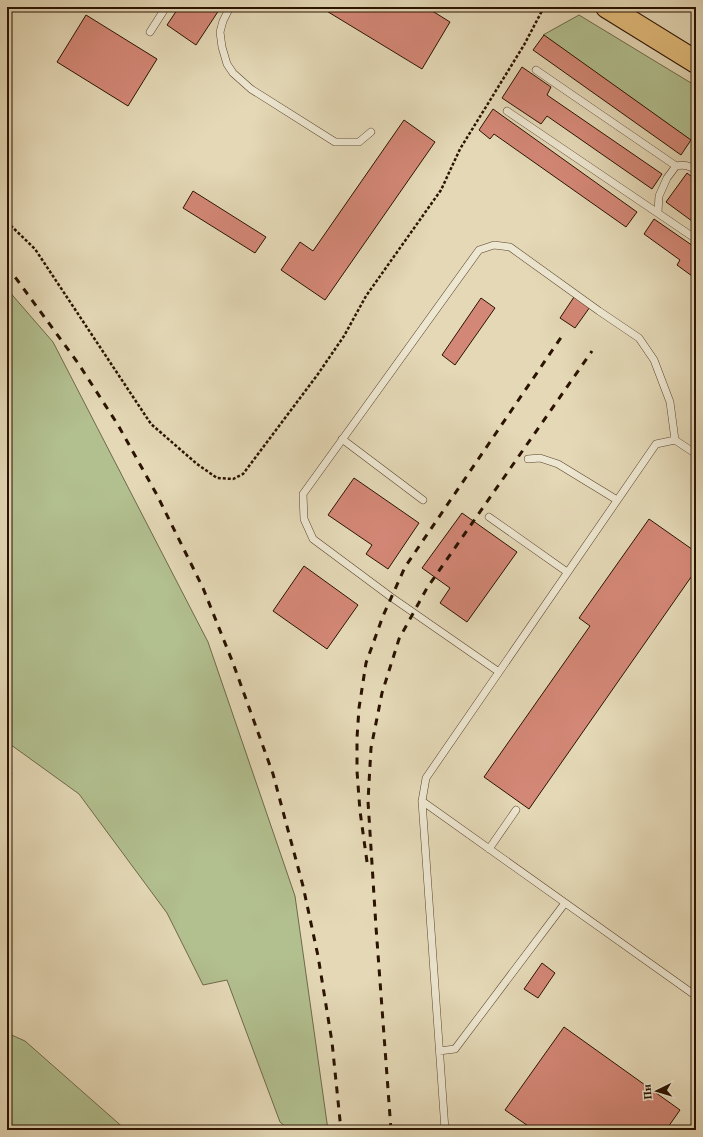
<svg xmlns="http://www.w3.org/2000/svg" width="703" height="1137" font-family="Vollkorn,serif">
  <style>
    .green { fill: #b2bf8f; stroke: #6e6948 }
    .building { fill: #d38776; stroke: #2b1300 }
    .lines { fill: none; stroke-linecap: round; stroke-linejoin: round }
    .lane-casing { stroke: #59442e; stroke-width: 8 }
    .primary-casing { stroke: #2b1300; stroke-width: 24 }
    .path { stroke: #2b1300; stroke-width: 2.5; stroke-dasharray: 3 2; stroke-linecap: butt }
    .lane { stroke: #ede6d0; stroke-width: 7 }
    .primary { stroke: #e2bc7b; stroke-width: 22 }
    .rail { stroke: #2b1300; stroke-width: 3; stroke-dasharray: 7 7; stroke-linecap: butt }
  </style>
  <rect width="100%" height="100%" fill="#e4d8b6"/>
  <filter id="stains"><feTurbulence type="fractalNoise" baseFrequency=".005" numOctaves="4"/><feColorMatrix values="0 0 0 0 .2 0 0 0 0 .09 0 0 0 0 .02 0 0 0 .5 -.17"/></filter>
  <radialGradient id="worn" r=".72"><stop offset=".6" stop-color="#630" stop-opacity="0"/><stop offset="1" stop-color="#630" stop-opacity=".3"/></radialGradient>
  <path class="green" d="M579,15l117,71v58l-153,-109z
    M7,289l46,53 155,300 87,254 33,234h-39l-9,-8 -53,-142 -24,5 -36,-72 -88,-119 -72,-52z
    M7,1033l18,8 101,89h-119z"/>
  <path class="building" d="M179,7h42l-25,38 -29,-20z
    M320,7h106l24,15 -28,47z
    M86,15l71,44 -29,47 -71,-44z
    M544,35l147,105 -10,15 -148,-105z
    M522,67l29,20 -4,8 115,79 -10,15 -105,-73 -6,8 -39,-26z
    M493,109l144,103 -11,15 -132,-93 -4,5 -11,-9z
    M404,120l31,22 -110,158 -44,-30 19,-28 13,9z
    M687,173l9,7v44l-30,-22z
    M193,191l73,46 -11,16 -72,-45z
    M654,219l42,29v31l-19,-14 3,-5 -36,-26z
    M574,297l16,10 -15,21 -15,-10z
    M481,298l14,10 -40,57 -13,-10z
    M354,478l65,45 -31,46 -22,-15 6,-9 -44,-30z
    M462,513l55,39 -50,70 -27,-19 10,-15 -28,-20z
    M649,519l47,33v18l-167,239 -45,-32 106,-151 -11,-8z
    M304,566l54,39 -31,44 -54,-38z
    M7,769l5,4 -5,8z
    M542,963l13,10 -17,25 -14,-9z
    M564,1027l116,83 -14,20h-132l-29,-20z"/>
  <g class="lines">
    <g class="lane-casing">
      <path id="lane" d="M230,7l-7,14 -3,11 2,15 5,17 6,9 18,16 84,53h24l12,-10
        M150,32l16,-25
        M536,70l140,96c9,-2 13,0 20,4
        M507,111l189,128
        M658,212l1,-16 8,-18 9,-12
        M342,439l81,61
        M528,459l12,-1 18,6 59,36
        M489,517l78,55
        M499,672l-108,-75 -78,-58 -9,-20 -1,-25 176,-244 15,-5 16,2 89,64 40,27 15,22 16,42 5,38
        M422,801l274,195
        M489,849l27,-39
        M439,1051l16,-2 110,-146
        M445,1130l-23,-329 4,-23 230,-334 19,-4 21,14"/>
    </g>
    <g class="primary-casing">
      <path id="primary" d="M607,7l89,55"/>
    </g>
    <path class="path" d="M7,222l28,27 116,175 46,40 20,14 16,1 10,-5 75,-100 26,-38 22,-40 75,-106 19,-41 64,-104 20,-38"/>
    <use href="#lane" class="lane"/>
    <use href="#primary" class="primary"/>
    <path class="rail" d="M7,266l71,97 40,62 39,70 46,93 30,75 40,111 30,112 15,70 14,86 9,88
      M367,862l-7,-51 -3,-40v-33l2,-30 7,-45 17,-47 22,-49 159,-234
      M391,1130l-15,-203 -8,-126 3,-53 11,-55 17,-54 28,-51 165,-237"/>
  </g>
  <rect width="703" height="1137" fill="none" stroke="#e4d8b6" stroke-width="24"/>
  <rect x="8" y="8" width="687" height="1121" fill="none" stroke="#2b1300" stroke-width="2"/>
  <rect x="12" y="12" width="679" height="1113" fill="none" stroke="#2b1300"/>
  <g transform="translate(657 1091) rotate(265)" stroke="#ede6d0" stroke-width="3" paint-order="stroke">
  <path d="M0-3L7 15L0 10L-7 15Z" fill="#2b1300"/>
  <text y="-6" font-size="11" font-weight="bold" text-anchor="middle" fill="#2b1300">Пн</text>
  </g>
  <rect width="100%" height="100%" filter="url(#stains)"/>
  <rect width="100%" height="100%" fill="url(#worn)"/>
</svg>
